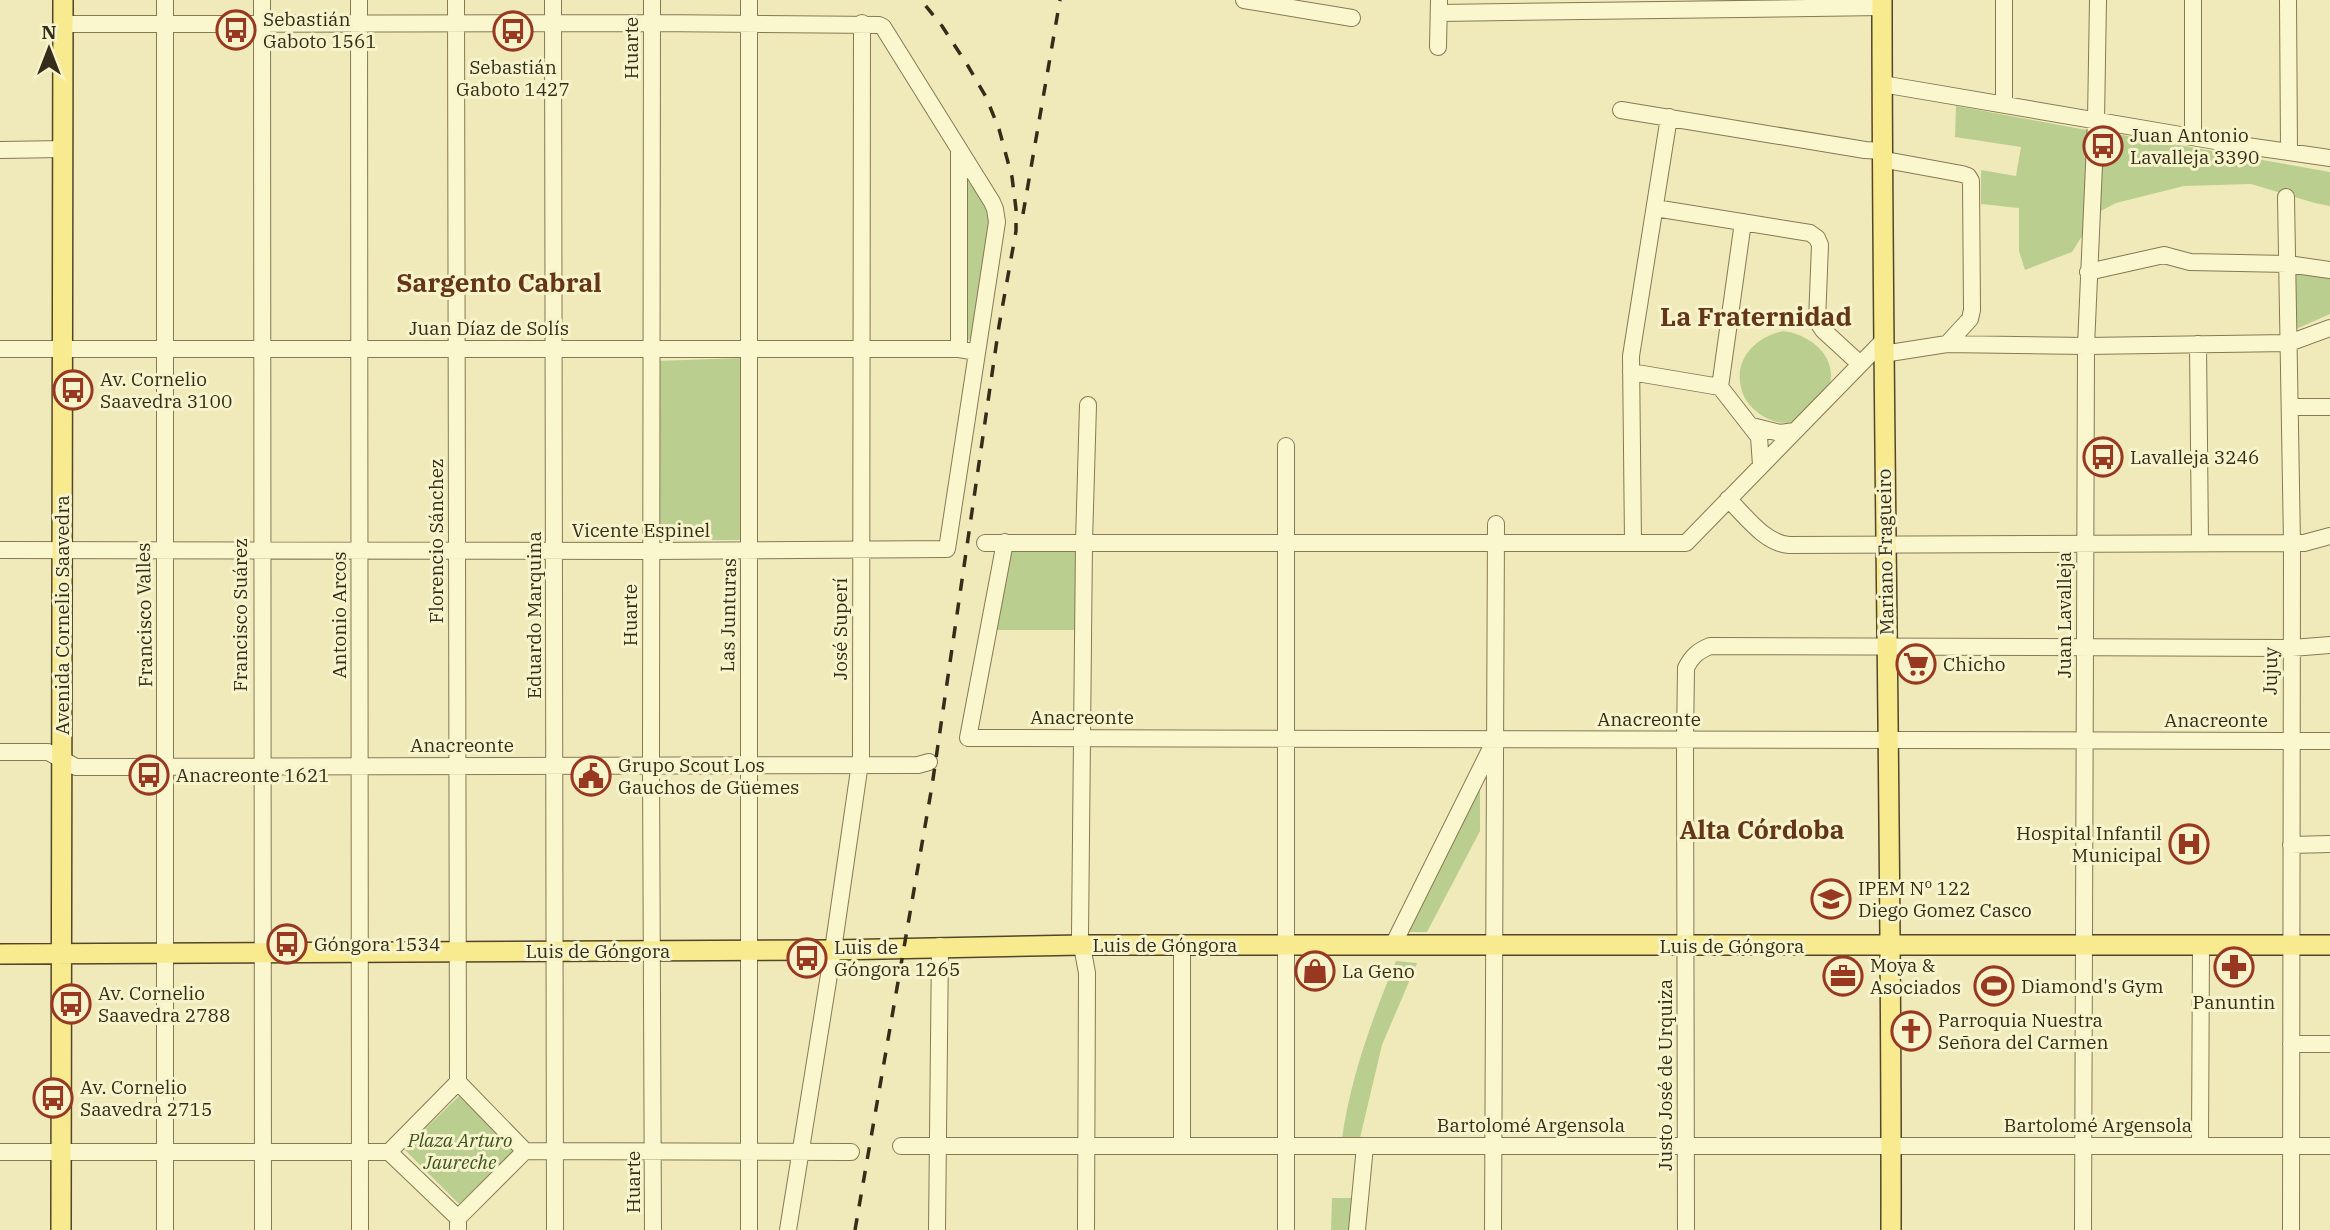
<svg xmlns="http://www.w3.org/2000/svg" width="2330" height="1230" font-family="'IBM Plex Serif',serif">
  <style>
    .green { fill: #bace8f }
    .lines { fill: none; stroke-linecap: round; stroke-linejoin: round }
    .minor-casing { stroke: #877954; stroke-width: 18 }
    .major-casing { stroke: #544629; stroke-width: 22 }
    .minor { stroke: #faf6ce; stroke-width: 16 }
    .major { stroke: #f7ea8f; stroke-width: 19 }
    .rail { stroke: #352d1a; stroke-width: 3.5; stroke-dasharray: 12 12; stroke-linecap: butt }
    .labels { text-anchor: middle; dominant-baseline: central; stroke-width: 6; stroke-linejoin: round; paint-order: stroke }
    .poi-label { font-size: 19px; fill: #352d1a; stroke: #f7f3cb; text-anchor: start }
    .street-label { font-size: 19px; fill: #352d1a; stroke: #f7f3cb }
    .park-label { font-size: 19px; font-style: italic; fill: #3c531f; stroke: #f7f3cb }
    .district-label { font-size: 26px; font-weight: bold; fill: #643617; stroke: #f7f3cb }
  </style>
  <rect width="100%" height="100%" fill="#f0eabb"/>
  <path class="green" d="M1956,106l131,24 -3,103 -12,19 -47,18 -6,-19v-43l-38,-4v-34l35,6 5,-29 -66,-10z
    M2100,131l230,41v34l-15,-3 -64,-19 -67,2 -68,17 -21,11z
    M964,176l31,40 -24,123 -4,1z
    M2295,270l35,7v37l-36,16z
    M1783,331c27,3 58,27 45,59 -2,6 -10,11 -15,15 -5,5 -10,11 -16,15 -19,10 -47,-8 -54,-26 -12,-32 10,-56 40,-63z
    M741,358l-1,182h-83v-179z
    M1009,551l66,1 1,78h-81z
    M1480,784v47l-53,101h-22z
    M1396,961l21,2 -35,82 -22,93h-18c9,-62 30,-119 54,-177z
    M459,1096l56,56 -55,53 -56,-56z
    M1332,1198h20v32h-21z"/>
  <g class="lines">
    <g class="minor-casing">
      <path id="minor" d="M165,0v1230
        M262,0l1,1230
        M359,0l1,1230
        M456,0l2,1082 67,69
        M553,0l2,1230
        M652,0l-1,765 2,465
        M749,0v1230
        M1244,0l108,18
        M2004,0v104
        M2288,0l1,150
        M1439,13l443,-6
        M1438,47l1,-47
        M1882,84l351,60 97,14
        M1621,110l244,40 18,1
        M2193,137v-137
        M959,149v200
        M0,150l63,-1
        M1891,161l71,13 6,2 3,5 1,129 -2,9 -23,25
        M2286,197l6,346 -1,687
        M1655,208l155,25 7,5 3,7 -3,76 6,9 37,34
        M2088,272l76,-17 26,7 98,2 42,6
        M2198,344l2,199
        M0,349h959l18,3
        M1883,354l64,-10 139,2 203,-3 41,-15
        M1631,372l89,15 39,50 2,28
        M1720,387l23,-165
        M2290,407h40
        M1752,426l28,7 15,-2
        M1286,446v784
        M1728,499c17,16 36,44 61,46l515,-2 26,-7
        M1005,542l-37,196 1362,3
        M1633,542l-2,-186 38,-239
        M985,543h701l197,-202
        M0,550l651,1 296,-2 50,-327 -2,-13 -3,-7 -109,-175 -4,-2 -227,-2 -589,1
        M0,752h48l28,15 842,-2 11,-3
        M2291,845l39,-1
        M1182,945v201
        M1393,945l99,-199
        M2291,1044h39
        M901,1146h1429
        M2200,1146l1,-201
        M525,1151l326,1
        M0,1152h389
        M389,1152l69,-70
        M389,1152l69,66
        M458,1230v-12l67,-67
        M788,1230l45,-280 28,-194 1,-733
        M937,1230l3,-284
        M1086,1230l1,-257 -7,-38 4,-393 4,-137
        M1357,1230l8,-84
        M1493,1230l3,-706
        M1686,1230l-1,-490 1,-72c6,-12 12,-17 24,-22l582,2 38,-3
        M2083,1230l3,-884 10,-226 2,-120"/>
    </g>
    <g class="major-casing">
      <path id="major" d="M1882,0c0,410 10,820 9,1230
        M0,954l833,-4 249,-5h1248
        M61,1230l2,-1230"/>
    </g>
    <use href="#minor" class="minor"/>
    <use href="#major" class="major"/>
    <path class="rail" d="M1023,214l37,-214
      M855,1230l77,-444 67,-460 17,-95v-22l-4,-32 -13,-48 -13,-32 -18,-31 -26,-40 -21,-26"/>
  </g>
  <defs>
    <g id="bus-ring" transform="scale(2.0125)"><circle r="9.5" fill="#f7f3cb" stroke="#993821" stroke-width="1.5"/><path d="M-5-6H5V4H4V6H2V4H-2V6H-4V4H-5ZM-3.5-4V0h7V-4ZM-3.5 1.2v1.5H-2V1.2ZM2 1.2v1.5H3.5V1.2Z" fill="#993821"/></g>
    <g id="supermarket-ring" transform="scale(2.0125)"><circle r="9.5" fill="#f7f3cb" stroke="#993821" stroke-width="1.5"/><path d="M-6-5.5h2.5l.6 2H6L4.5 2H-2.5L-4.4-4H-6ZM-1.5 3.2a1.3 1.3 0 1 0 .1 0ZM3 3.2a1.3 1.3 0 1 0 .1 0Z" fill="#993821"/></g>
    <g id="civic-ring" transform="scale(2.0125)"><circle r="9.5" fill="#f7f3cb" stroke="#993821" stroke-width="1.5"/><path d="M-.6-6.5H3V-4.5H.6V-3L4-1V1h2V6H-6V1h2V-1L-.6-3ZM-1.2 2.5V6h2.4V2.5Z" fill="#993821"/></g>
    <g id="hospital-ring" transform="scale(2.0125)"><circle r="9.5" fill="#f7f3cb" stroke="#993821" stroke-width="1.5"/><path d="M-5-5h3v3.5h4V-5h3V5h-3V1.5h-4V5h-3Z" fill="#993821"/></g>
    <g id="school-ring" transform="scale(2.0125)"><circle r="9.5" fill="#f7f3cb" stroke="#993821" stroke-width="1.5"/><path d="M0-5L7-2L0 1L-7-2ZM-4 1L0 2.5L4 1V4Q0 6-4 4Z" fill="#993821"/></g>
    <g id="pharmacy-ring" transform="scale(2.0125)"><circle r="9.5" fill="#f7f3cb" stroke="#993821" stroke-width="1.5"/><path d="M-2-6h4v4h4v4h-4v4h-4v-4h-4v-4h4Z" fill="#993821"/></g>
    <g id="shop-ring" transform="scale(2.0125)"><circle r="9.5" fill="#f7f3cb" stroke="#993821" stroke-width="1.5"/><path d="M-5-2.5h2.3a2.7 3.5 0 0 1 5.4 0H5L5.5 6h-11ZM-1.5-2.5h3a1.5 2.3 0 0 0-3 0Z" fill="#993821"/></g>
    <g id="office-ring" transform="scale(2.0125)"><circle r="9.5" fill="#f7f3cb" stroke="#993821" stroke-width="1.5"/><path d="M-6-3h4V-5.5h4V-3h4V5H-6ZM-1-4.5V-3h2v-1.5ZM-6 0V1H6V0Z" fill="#993821"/></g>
    <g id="stadium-ring" transform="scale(2.0125)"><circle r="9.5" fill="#f7f3cb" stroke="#993821" stroke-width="1.5"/><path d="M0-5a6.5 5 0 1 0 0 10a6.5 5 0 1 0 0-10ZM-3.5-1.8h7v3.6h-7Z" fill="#993821"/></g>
    <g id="church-ring" transform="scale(2.0125)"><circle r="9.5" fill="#f7f3cb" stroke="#993821" stroke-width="1.5"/><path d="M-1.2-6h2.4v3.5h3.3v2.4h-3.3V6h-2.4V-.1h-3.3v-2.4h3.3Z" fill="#993821"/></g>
  </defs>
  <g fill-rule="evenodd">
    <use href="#bus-ring" x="236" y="30"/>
    <use href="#bus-ring" x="513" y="31"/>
    <use href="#bus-ring" x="2103" y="146"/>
    <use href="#bus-ring" x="73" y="390"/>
    <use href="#bus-ring" x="2103" y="457"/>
    <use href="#supermarket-ring" x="1916" y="664"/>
    <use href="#bus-ring" x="149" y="775"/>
    <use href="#civic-ring" x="591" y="776"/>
    <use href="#hospital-ring" x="2189" y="844"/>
    <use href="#school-ring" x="1831" y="899"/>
    <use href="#bus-ring" x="287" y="944"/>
    <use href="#bus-ring" x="807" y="958"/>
    <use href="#pharmacy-ring" x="2234" y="967"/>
    <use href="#shop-ring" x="1315" y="971"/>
    <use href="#office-ring" x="1843" y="976"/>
    <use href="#stadium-ring" x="1994" y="986"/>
    <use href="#bus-ring" x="71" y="1004"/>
    <use href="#church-ring" x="1911" y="1031"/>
    <use href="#bus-ring" x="53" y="1098"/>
  </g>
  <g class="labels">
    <g class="poi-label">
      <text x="263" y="19">Sebastián<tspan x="263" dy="22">Gaboto 1561</tspan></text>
      <text x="513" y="67" text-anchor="middle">Sebastián<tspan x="513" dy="22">Gaboto 1427</tspan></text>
      <text x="2130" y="135">Juan Antonio<tspan x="2130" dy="22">Lavalleja 3390</tspan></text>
      <text x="100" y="379">Av. Cornelio<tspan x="100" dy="22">Saavedra 3100</tspan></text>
      <text x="2130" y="457">Lavalleja 3246</text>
      <text x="1943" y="664">Chicho</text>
      <text x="618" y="765">Grupo Scout Los<tspan x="618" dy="22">Gauchos de Güemes</tspan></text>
      <text x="176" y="775">Anacreonte 1621</text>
      <text x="2162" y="833" text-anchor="end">Hospital Infantil<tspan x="2162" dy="22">Municipal</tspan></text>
      <text x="1858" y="888">IPEM Nº 122<tspan x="1858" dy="22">Diego Gomez Casco</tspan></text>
      <text x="314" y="944">Góngora 1534</text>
      <text x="834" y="947">Luis de<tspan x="834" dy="22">Góngora 1265</tspan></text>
      <text x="1870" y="965">Moya &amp;<tspan x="1870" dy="22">Asociados</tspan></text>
      <text x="1342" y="971">La Geno</text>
      <text x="2021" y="986">Diamond's Gym</text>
      <text x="98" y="993">Av. Cornelio<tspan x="98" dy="22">Saavedra 2788</tspan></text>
      <text x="2234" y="1002" text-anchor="middle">Panuntin</text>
      <text x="1938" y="1020">Parroquia Nuestra<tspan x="1938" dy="22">Señora del Carmen</tspan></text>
      <text x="80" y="1087">Av. Cornelio<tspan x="80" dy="22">Saavedra 2715</tspan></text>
    </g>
    <g class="street-label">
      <text transform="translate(631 48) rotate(-90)">Huarte</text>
      <text x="489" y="328">Juan Díaz de Solís</text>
      <text x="641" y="530">Vicente Espinel</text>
      <text transform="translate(436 541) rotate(-90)">Florencio Sánchez</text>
      <text transform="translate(1885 552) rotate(-91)">Mariano Fragueiro</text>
      <text transform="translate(62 615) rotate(-90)">Avenida Cornelio Saavedra</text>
      <text transform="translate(144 615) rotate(-91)">Francisco Valles</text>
      <text transform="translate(240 615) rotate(-90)">Francisco Suárez</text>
      <text transform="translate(339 615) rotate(-90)">Antonio Arcos</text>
      <text transform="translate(534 615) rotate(-90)">Eduardo Marquina</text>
      <text transform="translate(630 615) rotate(-90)">Huarte</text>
      <text transform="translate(728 615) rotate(-89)">Las Junturas</text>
      <text transform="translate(2064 615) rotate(-90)">Juan Lavalleja</text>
      <text transform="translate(840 629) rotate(-90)">José Superí</text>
      <text transform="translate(2270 671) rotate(-89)">Jujuy</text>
      <text x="1082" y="717">Anacreonte</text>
      <text x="1649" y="719">Anacreonte</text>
      <text x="2216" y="720">Anacreonte</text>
      <text x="462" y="745">Anacreonte</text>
      <text x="1165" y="945">Luis de Góngora</text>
      <text x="1732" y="946">Luis de Góngora</text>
      <text x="598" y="951">Luis de Góngora</text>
      <text transform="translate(1665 1075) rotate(-90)">Justo José de Urquiza</text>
      <text x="1531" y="1125">Bartolomé Argensola</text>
      <text x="2098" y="1125">Bartolomé Argensola</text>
      <text transform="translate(633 1182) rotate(-90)">Huarte</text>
    </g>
    <g class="park-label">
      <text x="460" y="1140">Plaza Arturo<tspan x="460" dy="22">Jaureche</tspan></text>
    </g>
    <g class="district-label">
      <text x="499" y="282">Sargento Cabral</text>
      <text x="1756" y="316">La Fraternidad</text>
      <text x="1762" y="829">Alta Córdoba</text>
    </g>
  </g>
  <g transform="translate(49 49)" stroke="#f7f3cb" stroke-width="5" paint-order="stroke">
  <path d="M0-5L12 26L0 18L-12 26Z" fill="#352d1a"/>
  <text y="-10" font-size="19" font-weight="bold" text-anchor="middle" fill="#352d1a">N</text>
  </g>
</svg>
